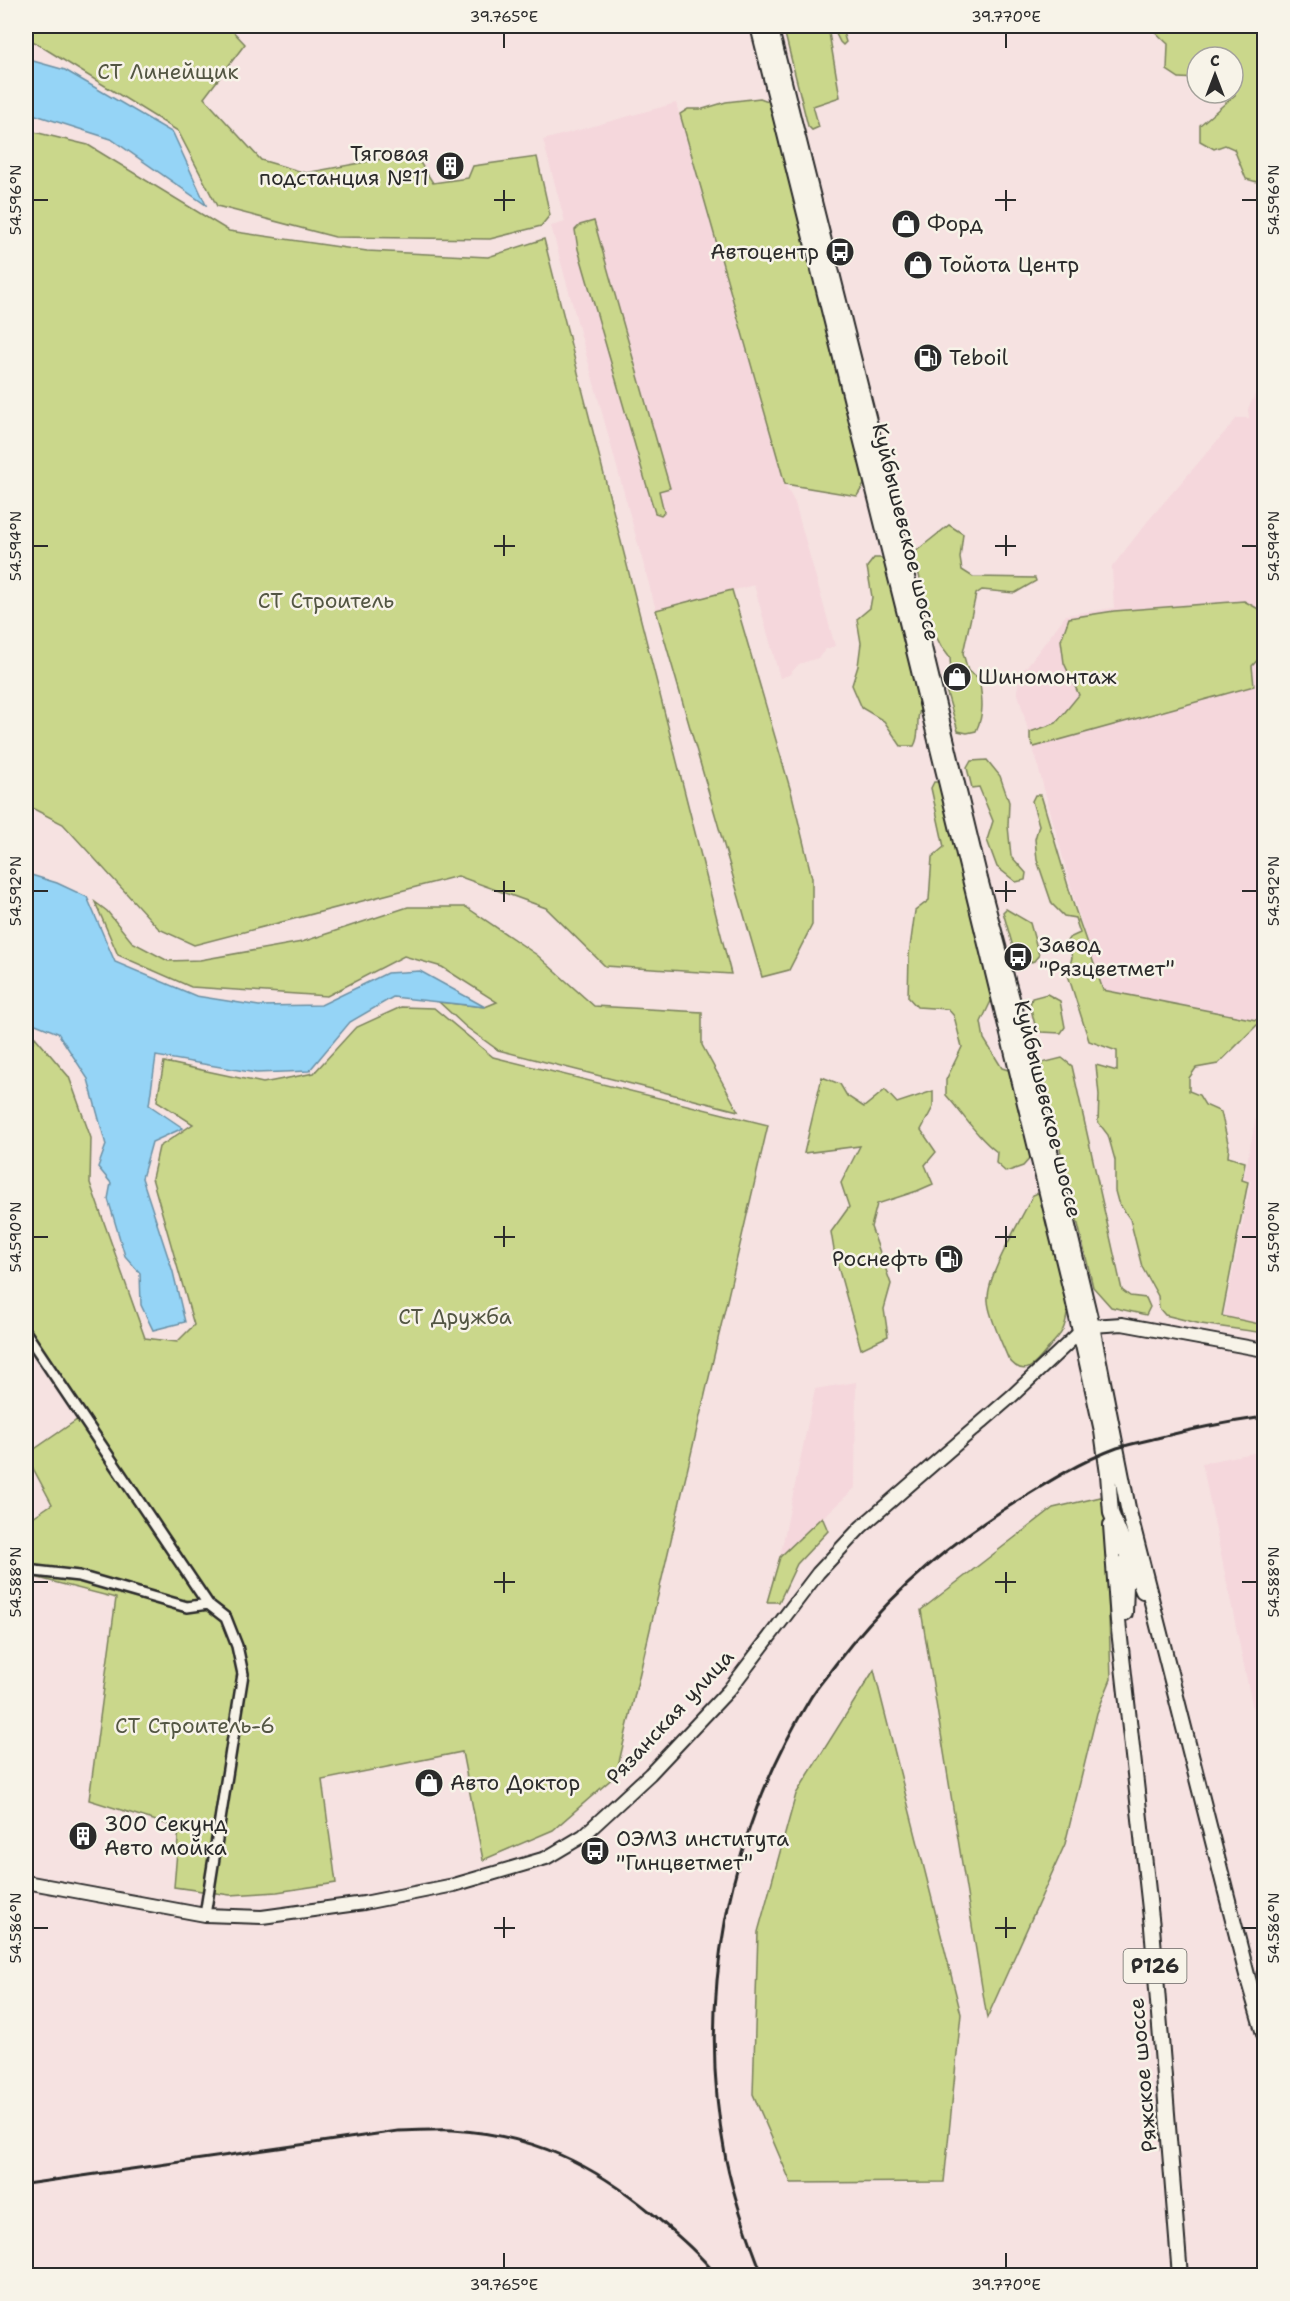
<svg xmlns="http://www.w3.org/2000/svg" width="1290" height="2301" font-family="'Shantell Sans',sans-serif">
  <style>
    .built { fill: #f5d7dc }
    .green { fill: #cad78b; stroke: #7a815b; stroke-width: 1.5 }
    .water { fill: #95d4f6; stroke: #6b90a5; stroke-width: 1.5 }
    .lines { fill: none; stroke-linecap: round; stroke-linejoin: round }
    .street-casing { stroke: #2b2b2b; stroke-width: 14 }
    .secondary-casing { stroke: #2b2b2b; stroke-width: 16 }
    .primary-casing { stroke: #2b2b2b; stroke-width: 18 }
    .street { stroke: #f7f3e8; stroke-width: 9 }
    .secondary { stroke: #f7f3e8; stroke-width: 12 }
    .primary { stroke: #f7f3e8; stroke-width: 14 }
    .rail { stroke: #2b2b2b; stroke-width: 3 }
    .ticks { fill: none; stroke: #2b2b2b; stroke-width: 2 }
    .labels { text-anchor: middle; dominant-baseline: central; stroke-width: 5; stroke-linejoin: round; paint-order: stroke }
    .shield { fill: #f7f3e8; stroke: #686764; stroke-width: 1.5 }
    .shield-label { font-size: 20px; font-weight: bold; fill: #2b2b2b }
    .park-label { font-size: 21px; fill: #535643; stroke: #f7f3e8 }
    .poi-label { font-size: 21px; fill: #2b2b2b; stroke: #f7f3e8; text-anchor: start }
    .street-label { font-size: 21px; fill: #2b2b2b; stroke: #f7f3e8 }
    .neatline { fill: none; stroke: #2b2b2b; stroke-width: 2 }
    .ticks-label { font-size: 15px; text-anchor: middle; fill: #2b2b2b }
  </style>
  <rect width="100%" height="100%" fill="#f6e2e1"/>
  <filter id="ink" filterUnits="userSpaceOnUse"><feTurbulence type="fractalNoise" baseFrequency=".0167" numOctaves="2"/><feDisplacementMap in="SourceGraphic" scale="12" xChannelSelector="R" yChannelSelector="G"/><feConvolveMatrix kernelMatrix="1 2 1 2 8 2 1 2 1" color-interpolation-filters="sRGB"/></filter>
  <g filter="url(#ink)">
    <path class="built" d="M676,103l109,381 10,19 40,143 -9,3 -8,9 -19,6 -10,11 -9,3 -26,-93 -98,25 -105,-384 14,-4 -22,-82z
      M1264,377v644l-161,-31 -28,-88 -58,-212 4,-16 45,-59 48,-7 -2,-41 35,-45 90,-104h12l-1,-9z
      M1264,1076v253l-41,-8 28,-140 -7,-2z
      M856,1382l-1,106 -75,69 35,-168z
      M1264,1451v311l-62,-299z"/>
    <path class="green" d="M26,26h202l17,18 -41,54 57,62 45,13 108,-20 19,30 35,-5 5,-12 64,-9 13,58 -9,11 -51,13 -155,-2 -118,-31 -39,-75 -152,-94z
      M783,26h58l5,16 -3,3 -3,-3 -6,-12 -3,-1 -2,4 11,64 -27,9 6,21 -7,3 -4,-4z
      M1149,26h115v158l-18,-5 -12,-30 -9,-4 -11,4 -14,-8v-16l35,-30 -2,-11v-27h-36v22l-18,-1 -12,-8 1,-26z
      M760,98l11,4 94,381 -8,13 -72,-12 -105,-370 8,-5h15l23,-7z
      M26,130l62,15 141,86 138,20 121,6 56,-18 187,735 -126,-8 -59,-58 -88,-32 -264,69 -35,-16 -96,-105 -37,-19z
      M594,221l76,267 -11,3 5,21 -3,3 -6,-2 -10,-33 -67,-231 -3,-19 5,-5z
      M949,525l14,9 -3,24 2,12 11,7 62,1 1,3 -21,12 -33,-3 -6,4 -13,59 5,18 11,7c3,19 6,35 -3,53l-9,2 -9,-2 -14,-48 7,-11 -1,-14 -9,-12 -10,-20 -16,-68v-6z
      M874,558h9l38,149c-7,15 1,24 -7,39h-13l-17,-25 -22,-13 -10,-23 6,-19 3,-23 -4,-24 13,-11 2,-11 -5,-30z
      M732,590l60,205 20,83v47l-23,45 -27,7 -106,-367z
      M1244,601l20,11v41l-12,13 2,20 -220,61 -4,-7v-8l26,-9 23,-28 -15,-32 -3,-23 8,-22 45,-7z
      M987,760l13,16 9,26 -1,24 3,30 15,17 -1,7 -9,2 -19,-15 -10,-27 6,-19 -14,-34 -7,1 -5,-20 4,-7z
      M934,782h6l53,215 -12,25 3,17 18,29 10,3 21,84 -10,11 -17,6 -10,-9 1,-11c-20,-15 -34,-38 -51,-57v-15l16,-33 -8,-31 -6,-7 -31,-2 -9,-10 1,-42 6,-44 14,-11 3,-43 12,-10 -13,-59z
      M1035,795h6l33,111 29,84 158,31 -43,43 -22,4 -7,10v13l10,4 6,10 16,7 8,35 -1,10 17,5 -3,18 6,2 -26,134 42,9v8l-63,-9 -36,-9 -6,-7 -1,-12 -16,-29 -12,-48 -12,-17 -3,-11v-31l-7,-25 -10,-13 1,-27 -3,-30 21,6v-20l-28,-10 -21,-66 4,-18 -5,-16 2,-3 11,-5 -5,-15 -11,-2 -12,-12 -15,-44 -2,-21 4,-14 -7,-24z
      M95,902l12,9 25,31 36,19 32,-1 102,-18 106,-35h58l71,48 57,51 108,6v33l36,66 -240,-61 -32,-23 -27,-25 46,5 12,-5 -55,-35 -38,-11 -77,40 -136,-9 -73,-32z
      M1006,909l24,14 9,32 -5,6 -9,3 -5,-17h-7l-10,-35z
      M1047,994l13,7 5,26 -4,6 -20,-1 -5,-3 -6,-24 2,-7z
      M401,1007l33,1 59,49 275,68 -152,650 -63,55 -70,30 -21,-108 -140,28 14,103 -59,9 -47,3 -56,-8 5,-59 -90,-28 27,-202 -82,-21 -7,-56 25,-17 -26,-49 55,-38 -55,-81v-277l9,-22 34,40 22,61 -1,45 55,155 32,4 17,-17 -42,-147 7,-31 34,-23 -36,-23 7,-39 99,21 51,-10 41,-45z
      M1062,1058l10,8 50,224 8,6 16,2 4,9 -4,8 -35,-8 -18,-20 -52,-218 1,-6z
      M822,1077l18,7 7,12 17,11 21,-17 12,13 36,-12v16l-12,23 15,22 -11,13 8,19 -16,7 -40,13 -6,23 20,57 -7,25 4,27 -27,13 -26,-93 -4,-24 18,-25 -8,-24 19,-37 -56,7z
      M1038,1193l6,2 23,100c1,11 1,21 -3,32 -2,7 -9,13 -14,19 -12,15 -25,36 -42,12 -6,-15 -19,-41 -20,-57 -2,-25 33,-81 45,-106z
      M1105,1496l6,183 -14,34 -32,131 -78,174 -66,-408 132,-102z
      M822,1517l6,14 -31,33 -18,38h-12l13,-45z
      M874,1670l87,344 -17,168 -153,1 -38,-89 5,-162 38,-138z"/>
    <path class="water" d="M26,59l39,11 108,63 33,72 -95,-66 -85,-27z
      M28,874l29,9 30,14 28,65 81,34 63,10 62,-1 66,-32 33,-2 65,36 -92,-10 -43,25 -41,49 -53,2 -100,-17 -7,49 34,23 -31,14 -10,36 31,94 12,50 -32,8 -12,-25 -1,-32 -15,-17 -17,-57 3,-16 -13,-16 8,-22 -18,-66 -30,-46 -25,-10 -7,17v-164z"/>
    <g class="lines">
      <g class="street-casing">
        <path id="street" d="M26,1333l182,271 18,14 11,28 6,28 -38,241
          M26,1570l53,6 108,31 21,-3"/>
      </g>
      <g class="secondary-casing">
        <path id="secondary" d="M1092,1326l30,-2 142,26
          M26,1882l179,33 57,2 102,-14 90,-18 92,-27 37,-22 67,-62 79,-84 89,-117 43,-46 152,-132 67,-63"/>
      </g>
      <g class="primary-casing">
        <path id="primary" d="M758,26l150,600 164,669 30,136 6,43 3,39 32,78
          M770,26l106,423 104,430 44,164 68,283 36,182 119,467 17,59
          M1111,1525l7,96 34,306 28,349
          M1125,1613l2,-53"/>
      </g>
      <use href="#street" class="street"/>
      <use href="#secondary" class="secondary"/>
      <use href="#primary" class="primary"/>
      <path class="rail" d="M26,2184l372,-53c18,0 37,-2 55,-1 81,5 140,34 201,85 22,19 45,38 63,61
        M763,2276c-15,-38 -29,-77 -37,-116 -31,-159 1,-325 85,-463 7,-11 16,-21 24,-32 46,-61 102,-112 165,-153 37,-23 76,-49 117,-64 13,-4 27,-7 40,-10 35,-9 71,-16 107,-21"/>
    </g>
  </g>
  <path class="ticks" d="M504,33v15M1006,33v15M504,190v21M1006,190v21M33,200h15M494,200h21M995,200h21M1242,200h15M504,535v21M1006,535v21M33,546h15M494,546h21M995,546h21M1242,546h15M504,881v21M1006,881v21M33,891h15M494,891h21M995,891h21M1242,891h15M504,1226v21M1006,1226v21M33,1237h15M494,1237h21M995,1237h21M1242,1237h15M504,1572v21M1006,1572v21M33,1582h15M494,1582h21M995,1582h21M1242,1582h15M504,1917v21M1006,1917v21M33,1928h15M494,1928h21M995,1928h21M1242,1928h15M504,2253v15M1006,2253v15"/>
  <defs>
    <g id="building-disc" transform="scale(1.5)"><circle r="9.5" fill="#2b2b2b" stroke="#f7f3e8"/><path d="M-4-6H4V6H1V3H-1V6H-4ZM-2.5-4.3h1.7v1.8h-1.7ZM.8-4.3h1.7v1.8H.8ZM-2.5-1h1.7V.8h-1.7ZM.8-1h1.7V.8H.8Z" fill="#fff"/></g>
    <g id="shop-disc" transform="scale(1.5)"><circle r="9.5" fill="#2b2b2b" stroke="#f7f3e8"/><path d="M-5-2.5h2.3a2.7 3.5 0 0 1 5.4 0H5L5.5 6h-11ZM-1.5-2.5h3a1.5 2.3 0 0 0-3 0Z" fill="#fff"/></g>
    <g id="bus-disc" transform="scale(1.5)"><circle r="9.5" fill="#2b2b2b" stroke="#f7f3e8"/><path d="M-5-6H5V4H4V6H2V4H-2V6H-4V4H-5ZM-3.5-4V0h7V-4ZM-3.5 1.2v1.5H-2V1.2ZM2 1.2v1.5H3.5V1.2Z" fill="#fff"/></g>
    <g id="fuel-disc" transform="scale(1.5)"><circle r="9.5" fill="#2b2b2b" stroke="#f7f3e8"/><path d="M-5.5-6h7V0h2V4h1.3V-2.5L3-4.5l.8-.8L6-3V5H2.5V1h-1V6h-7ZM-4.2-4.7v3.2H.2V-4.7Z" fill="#fff"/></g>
  </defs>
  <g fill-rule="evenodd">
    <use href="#building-disc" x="450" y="166"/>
    <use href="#shop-disc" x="906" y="224"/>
    <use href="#bus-disc" x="840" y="252"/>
    <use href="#shop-disc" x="918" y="265"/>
    <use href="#fuel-disc" x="928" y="358"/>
    <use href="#shop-disc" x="957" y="677"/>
    <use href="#bus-disc" x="1018" y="957"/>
    <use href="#fuel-disc" x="949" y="1259"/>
    <use href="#shop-disc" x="429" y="1783"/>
    <use href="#building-disc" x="83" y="1836"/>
    <use href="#bus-disc" x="595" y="1851"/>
  </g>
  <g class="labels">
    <rect class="shield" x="1123.5" y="1949" width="63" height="34" rx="4.5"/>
    <g class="shield-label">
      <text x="1155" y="1966">Р126</text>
    </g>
    <g class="park-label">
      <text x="168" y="72">СТ Линейщик</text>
      <text x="326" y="601">СТ Строитель</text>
      <text x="455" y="1317">СТ Дружба</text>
      <text x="195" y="1726">СТ Строитель-6</text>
    </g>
    <g class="poi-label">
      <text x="429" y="154" text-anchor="end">Тяговая<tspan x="429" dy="24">подстанция №11</tspan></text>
      <text x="927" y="224">Форд</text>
      <text x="819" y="252" text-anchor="end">Автоцентр</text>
      <text x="939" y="265">Тойота Центр</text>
      <text x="949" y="358">Teboil</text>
      <text x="978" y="677">Шиномонтаж</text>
      <text x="1039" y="945">Завод<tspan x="1039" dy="24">"Рязцветмет"</tspan></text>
      <text x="928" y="1259" text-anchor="end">Роснефть</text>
      <text x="450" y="1783">Авто Доктор</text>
      <text x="104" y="1824">300 Секунд<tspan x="104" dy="24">Авто мойка</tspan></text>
      <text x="616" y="1839">ОЭМЗ института<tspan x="616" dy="24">"Гинцветмет"</tspan></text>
    </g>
    <g class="street-label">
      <text transform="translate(906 532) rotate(76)">Куйбышевское шоссе</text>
      <text transform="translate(1048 1109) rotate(76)">Куйбышевское шоссе</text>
      <text transform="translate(670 1717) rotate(-47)">Рязанская улица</text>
      <text transform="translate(1143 2075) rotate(-95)">Ряжское шоссе</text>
    </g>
  </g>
  <rect width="1290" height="2301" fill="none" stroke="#f7f3e8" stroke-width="66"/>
  <g transform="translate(1215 75)"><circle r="28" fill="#f7f3e8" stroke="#a5a39c" stroke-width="1.5"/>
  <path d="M0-4.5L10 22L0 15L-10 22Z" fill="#2b2b2b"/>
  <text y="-9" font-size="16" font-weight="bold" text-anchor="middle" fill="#2b2b2b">С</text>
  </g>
  <rect x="33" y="33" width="1224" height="2235" class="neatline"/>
  <g class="ticks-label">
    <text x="504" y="22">39.765°E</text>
    <text x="1006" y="22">39.770°E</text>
    <text transform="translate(16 200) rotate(-90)" y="5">54.596°N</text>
    <text transform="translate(1274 200) rotate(-90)" y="5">54.596°N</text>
    <text transform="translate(16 546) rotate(-90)" y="5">54.594°N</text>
    <text transform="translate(1274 546) rotate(-90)" y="5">54.594°N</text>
    <text transform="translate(16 891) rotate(-90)" y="5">54.592°N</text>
    <text transform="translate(1274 891) rotate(-90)" y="5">54.592°N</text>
    <text transform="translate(16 1237) rotate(-90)" y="5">54.590°N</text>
    <text transform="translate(1274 1237) rotate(-90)" y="5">54.590°N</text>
    <text transform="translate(16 1582) rotate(-90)" y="5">54.588°N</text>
    <text transform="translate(1274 1582) rotate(-90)" y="5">54.588°N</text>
    <text transform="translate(16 1928) rotate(-90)" y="5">54.586°N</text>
    <text transform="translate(1274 1928) rotate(-90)" y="5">54.586°N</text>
    <text x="504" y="2290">39.765°E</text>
    <text x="1006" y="2290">39.770°E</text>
  </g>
</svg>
